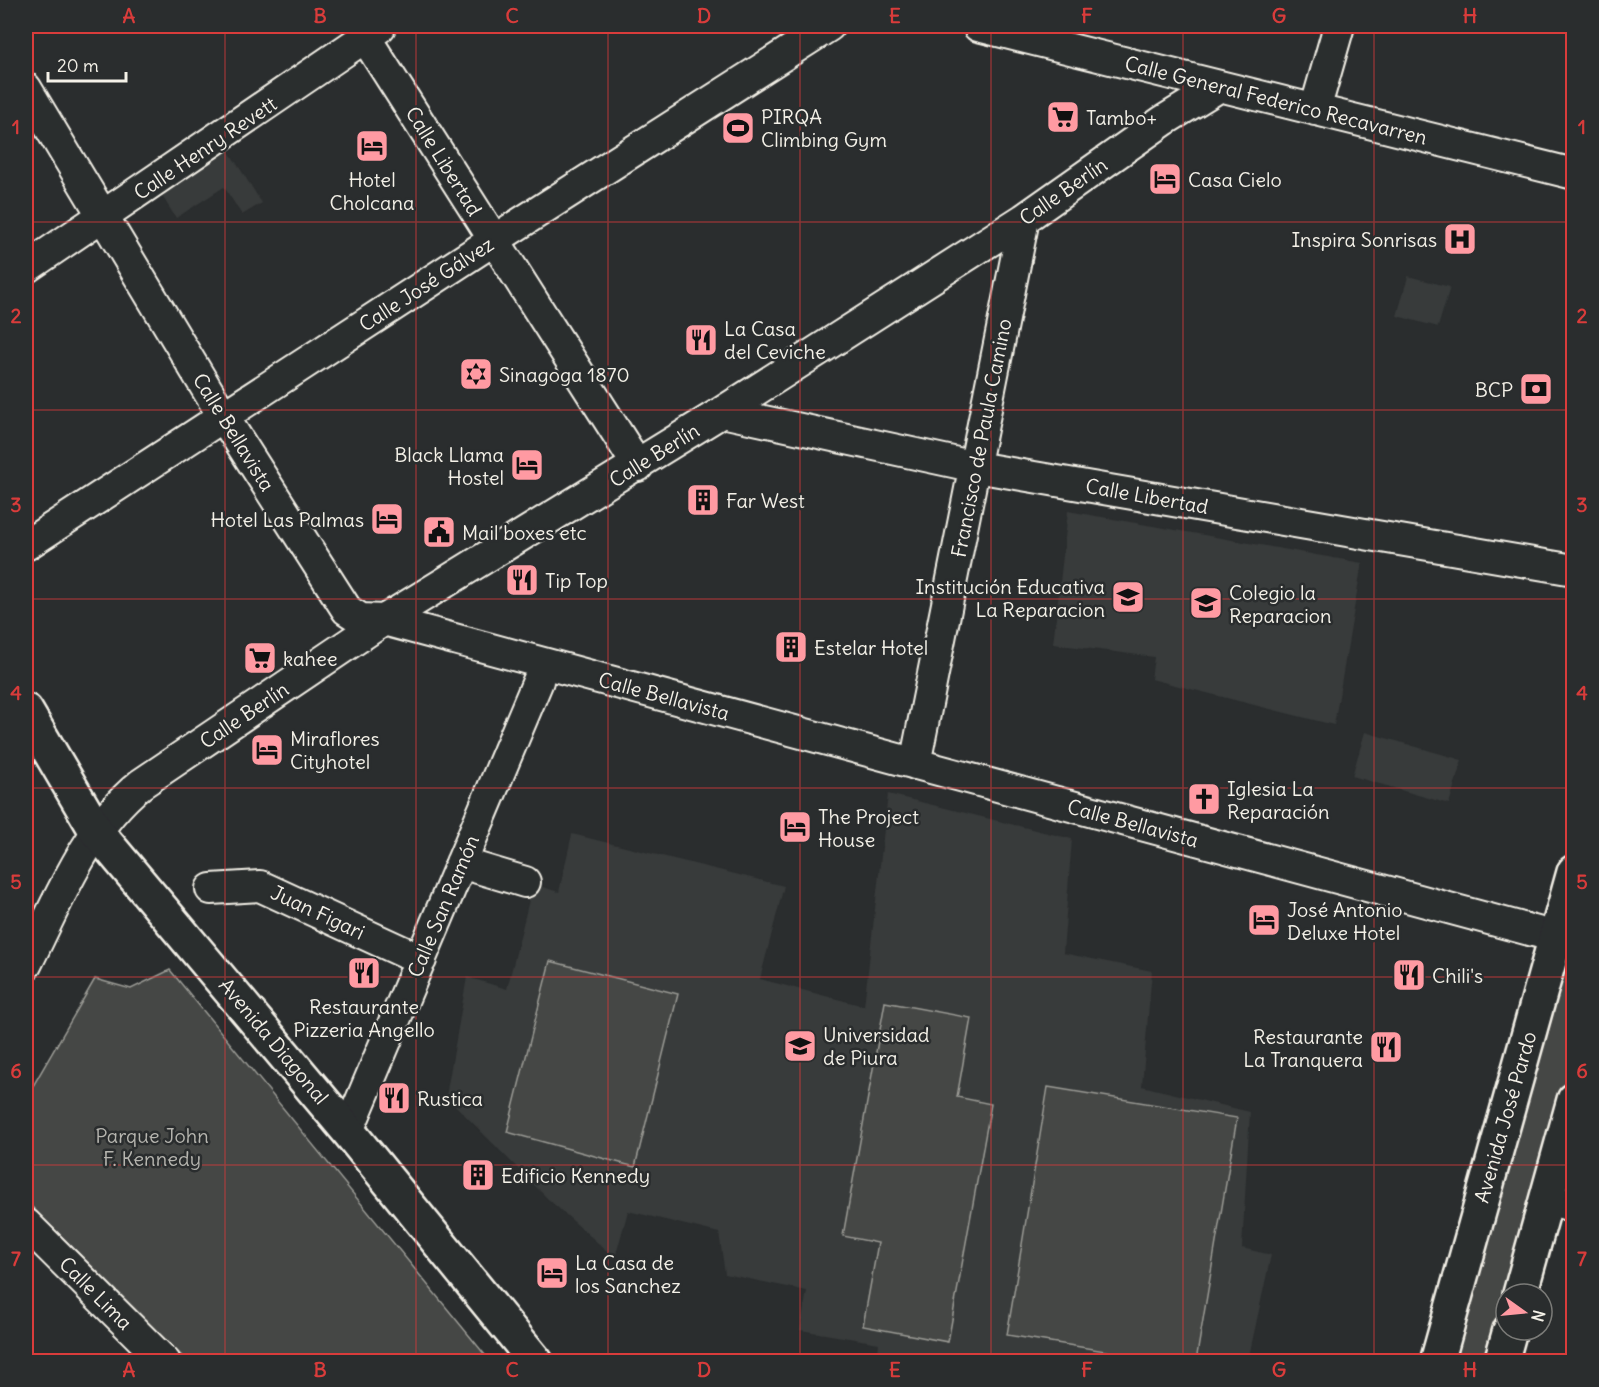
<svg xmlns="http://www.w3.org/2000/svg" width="1599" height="1387" font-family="Delius,sans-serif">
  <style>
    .built { fill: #373a3a }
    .green { fill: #444645; stroke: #9c9c96; stroke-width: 1.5 }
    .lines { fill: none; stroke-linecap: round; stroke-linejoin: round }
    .minor-casing { stroke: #f4f1e8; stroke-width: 34 }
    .major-casing { stroke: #f4f1e8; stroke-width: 38 }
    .minor { stroke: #2a2d2e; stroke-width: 30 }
    .major { stroke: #2a2d2e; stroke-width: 33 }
    .grid { fill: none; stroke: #d93c3b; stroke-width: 1.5; stroke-opacity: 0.55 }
    .labels { text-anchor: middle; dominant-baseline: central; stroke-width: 5; stroke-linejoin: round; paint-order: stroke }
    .street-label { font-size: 20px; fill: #f4f1e8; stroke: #2a2d2e }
    .poi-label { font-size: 20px; fill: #f4f1e8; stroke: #2a2d2e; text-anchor: start }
    .park-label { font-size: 20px; fill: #b6b5af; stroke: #2a2d2e }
    .neatline { fill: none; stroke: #d93c3b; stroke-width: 2 }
    .grid-label { font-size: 20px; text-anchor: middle; font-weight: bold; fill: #d93c3b }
  </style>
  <rect width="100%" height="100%" fill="#2a2d2e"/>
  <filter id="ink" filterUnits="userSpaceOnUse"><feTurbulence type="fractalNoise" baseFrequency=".0167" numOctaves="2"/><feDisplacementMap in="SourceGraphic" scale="12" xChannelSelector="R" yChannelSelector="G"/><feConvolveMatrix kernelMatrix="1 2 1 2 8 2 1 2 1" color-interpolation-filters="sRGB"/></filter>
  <g filter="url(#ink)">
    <path class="built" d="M228,150l34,53 -20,12 -18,-28 -48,31 -16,-25z
      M1408,276l42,11 -12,40 -41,-11z
      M1068,511l294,52 -28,162 -183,-46 3,-22 -101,-13z
      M1365,732l97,28 -13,44 -97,-28z
      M888,794l184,45 -9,114 89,18 -10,115 108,26 -8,136 29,7 -23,106h-371l2,-18 -79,-13 7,-39 -82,-17 -6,-41 -91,-22 -13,47 -67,-59 -102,-103 21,-119 40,12 26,-105 26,8 13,-58 212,52 -24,93 104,27z"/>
    <path class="green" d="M550,961l128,33 -43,173 -128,-35z
      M170,970l320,391h-303l-161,-160v-103l69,-119 36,10z
      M1573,971v100l-61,223h-6v20l-13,47 -42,1 109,-388z
      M885,1002l86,16 -14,79 34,7 -43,238 -85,-16 15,-83 -35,-7z
      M1048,1087l189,31 -41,243h-30l-159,-26z"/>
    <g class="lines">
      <g class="minor-casing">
        <path id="minor" d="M978,26l596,148
          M365,37l273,429
          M26,88l197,328 124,194 14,9 23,1 1190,322
          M1315,110l24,-84
          M26,268l354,-241
          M722,412l254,55 598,103
          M26,545l468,-305 335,-214
          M915,764l109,-545
          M461,863l64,19
          M211,889l49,-3 161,74
          M26,965c32,-63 59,-136 115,-181l243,-164 338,-208 302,-193 139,-98 57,-35
          M348,1131l190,-450
          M1546,1198l28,9
          M26,1224l139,138"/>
      </g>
      <g class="major-casing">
        <path id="major" d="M26,711l71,121 251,299 188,231
          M1520,1294l54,-194
          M1437,1362l137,-490
          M1501,1362l9,-32"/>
      </g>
      <use href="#minor" class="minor"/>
      <use href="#major" class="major"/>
    </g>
  </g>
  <path class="grid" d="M225,26v1336M416,26v1336M608,26v1336M800,26v1336M991,26v1336M1183,26v1336M1374,26v1336M26,222h1548M26,410h1548M26,599h1548M26,788h1548M26,977h1548M26,1165h1548"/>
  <defs>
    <g id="supermarket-square" transform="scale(1.725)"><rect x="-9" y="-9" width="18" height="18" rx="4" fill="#ff9aa2" stroke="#2a2d2e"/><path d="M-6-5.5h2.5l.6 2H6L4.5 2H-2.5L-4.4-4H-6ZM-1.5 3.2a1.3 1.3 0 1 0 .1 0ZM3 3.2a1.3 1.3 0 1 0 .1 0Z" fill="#111"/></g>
    <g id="stadium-square" transform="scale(1.725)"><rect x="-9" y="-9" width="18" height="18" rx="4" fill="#ff9aa2" stroke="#2a2d2e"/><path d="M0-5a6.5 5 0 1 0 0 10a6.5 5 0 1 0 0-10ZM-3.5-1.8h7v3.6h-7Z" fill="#111"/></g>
    <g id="hotel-square" transform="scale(1.725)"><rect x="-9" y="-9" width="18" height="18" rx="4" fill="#ff9aa2" stroke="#2a2d2e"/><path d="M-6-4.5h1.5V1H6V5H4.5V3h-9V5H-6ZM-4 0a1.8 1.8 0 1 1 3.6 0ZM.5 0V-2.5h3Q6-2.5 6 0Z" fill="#111"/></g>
    <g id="hospital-square" transform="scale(1.725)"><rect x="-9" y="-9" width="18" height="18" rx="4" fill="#ff9aa2" stroke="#2a2d2e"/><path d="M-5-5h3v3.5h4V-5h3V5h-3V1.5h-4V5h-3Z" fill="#111"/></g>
    <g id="restaurant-square" transform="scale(1.725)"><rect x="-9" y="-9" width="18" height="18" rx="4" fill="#ff9aa2" stroke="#2a2d2e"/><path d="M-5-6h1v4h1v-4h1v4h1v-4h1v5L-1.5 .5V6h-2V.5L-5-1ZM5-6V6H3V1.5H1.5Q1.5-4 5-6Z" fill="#111"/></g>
    <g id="synagogue-square" transform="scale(1.725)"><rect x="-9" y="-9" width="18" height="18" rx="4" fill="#ff9aa2" stroke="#2a2d2e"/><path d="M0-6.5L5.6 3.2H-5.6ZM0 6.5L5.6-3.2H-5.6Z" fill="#111"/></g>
    <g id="bank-square" transform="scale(1.725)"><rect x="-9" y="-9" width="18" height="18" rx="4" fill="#ff9aa2" stroke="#2a2d2e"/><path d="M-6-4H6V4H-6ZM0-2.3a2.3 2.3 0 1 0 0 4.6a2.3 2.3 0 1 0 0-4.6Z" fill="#111"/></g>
    <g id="building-square" transform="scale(1.725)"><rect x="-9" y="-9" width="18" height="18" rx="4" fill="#ff9aa2" stroke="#2a2d2e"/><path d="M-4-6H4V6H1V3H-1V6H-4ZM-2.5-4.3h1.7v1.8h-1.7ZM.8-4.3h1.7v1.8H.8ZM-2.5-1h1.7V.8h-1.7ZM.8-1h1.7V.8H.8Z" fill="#111"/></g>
    <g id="civic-square" transform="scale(1.725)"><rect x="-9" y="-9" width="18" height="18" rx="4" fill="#ff9aa2" stroke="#2a2d2e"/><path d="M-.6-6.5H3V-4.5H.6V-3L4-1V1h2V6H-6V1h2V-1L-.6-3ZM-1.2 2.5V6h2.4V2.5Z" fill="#111"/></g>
    <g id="school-square" transform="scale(1.725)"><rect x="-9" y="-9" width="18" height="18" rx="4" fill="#ff9aa2" stroke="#2a2d2e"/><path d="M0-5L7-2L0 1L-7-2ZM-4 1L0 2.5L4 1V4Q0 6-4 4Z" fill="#111"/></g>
    <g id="church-square" transform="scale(1.725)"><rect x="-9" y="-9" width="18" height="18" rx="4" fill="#ff9aa2" stroke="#2a2d2e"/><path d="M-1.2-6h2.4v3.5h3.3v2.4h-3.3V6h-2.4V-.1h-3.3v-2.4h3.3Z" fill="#111"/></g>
    <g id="university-square" transform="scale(1.725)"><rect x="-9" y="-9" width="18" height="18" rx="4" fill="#ff9aa2" stroke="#2a2d2e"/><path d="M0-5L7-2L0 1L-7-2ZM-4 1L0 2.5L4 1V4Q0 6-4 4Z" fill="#111"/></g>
  </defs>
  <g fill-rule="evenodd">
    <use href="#supermarket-square" x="1063" y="117"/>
    <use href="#stadium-square" x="738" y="128"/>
    <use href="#hotel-square" x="372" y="146"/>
    <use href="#hotel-square" x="1165" y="179"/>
    <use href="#hospital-square" x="1460" y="239"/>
    <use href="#restaurant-square" x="701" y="340"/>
    <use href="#synagogue-square" x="476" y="374"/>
    <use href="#bank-square" x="1536" y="389"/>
    <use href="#hotel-square" x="527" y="465"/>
    <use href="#building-square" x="703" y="500"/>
    <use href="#hotel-square" x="387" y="519"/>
    <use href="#civic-square" x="439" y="532"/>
    <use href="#restaurant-square" x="522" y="580"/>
    <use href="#school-square" x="1128" y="597"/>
    <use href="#school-square" x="1206" y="603"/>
    <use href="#building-square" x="791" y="647"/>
    <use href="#supermarket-square" x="260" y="658"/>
    <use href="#hotel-square" x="267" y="750"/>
    <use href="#church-square" x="1204" y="799"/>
    <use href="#hotel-square" x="795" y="827"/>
    <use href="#hotel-square" x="1264" y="920"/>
    <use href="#restaurant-square" x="364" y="973"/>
    <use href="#restaurant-square" x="1409" y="975"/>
    <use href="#university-square" x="800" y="1046"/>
    <use href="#restaurant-square" x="1386" y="1047"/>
    <use href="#restaurant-square" x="394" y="1098"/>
    <use href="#building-square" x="478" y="1175"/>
    <use href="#hotel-square" x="552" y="1273"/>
  </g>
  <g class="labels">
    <g class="street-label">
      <text transform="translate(1276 100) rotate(14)">Calle General Federico Recavarren</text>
      <text transform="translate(205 148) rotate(-34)">Calle Henry Revett</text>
      <text transform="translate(444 161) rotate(58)">Calle Libertad</text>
      <text transform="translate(1063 191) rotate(-35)">Calle Berlín</text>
      <text transform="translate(426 284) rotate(-33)">Calle José Gálvez</text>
      <text transform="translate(234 432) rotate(58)">Calle Bellavista</text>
      <text transform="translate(981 438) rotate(-79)">Francisco de Paula Camino</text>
      <text transform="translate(654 455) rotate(-32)">Calle Berlín</text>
      <text transform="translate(1147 496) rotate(10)">Calle Libertad</text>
      <text transform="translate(664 696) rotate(15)">Calle Bellavista</text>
      <text transform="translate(244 715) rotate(-34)">Calle Berlín</text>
      <text transform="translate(1133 823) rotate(15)">Calle Bellavista</text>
      <text transform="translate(443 906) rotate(-67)">Calle San Ramón</text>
      <text transform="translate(318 912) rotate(25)">Juan Figari</text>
      <text transform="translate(274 1041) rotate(50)">Avenida Diagonal</text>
      <text transform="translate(1505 1117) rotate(-74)">Avenida José Pardo</text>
      <text transform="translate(96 1293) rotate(45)">Calle Lima</text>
    </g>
    <g class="poi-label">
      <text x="761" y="116">PIRQA<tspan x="761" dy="23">Climbing Gym</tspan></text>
      <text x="1086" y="117">Tambo+</text>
      <text x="372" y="179" text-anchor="middle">Hotel<tspan x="372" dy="23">Cholcana</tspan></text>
      <text x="1188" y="179">Casa Cielo</text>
      <text x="1437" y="239" text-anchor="end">Inspira Sonrisas</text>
      <text x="724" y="328">La Casa<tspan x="724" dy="23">del Ceviche</tspan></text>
      <text x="499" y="374">Sinagoga 1870</text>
      <text x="1513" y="389" text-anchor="end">BCP</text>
      <text x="504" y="454" text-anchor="end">Black Llama<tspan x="504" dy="23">Hostel</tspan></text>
      <text x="726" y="500">Far West</text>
      <text x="364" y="519" text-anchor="end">Hotel Las Palmas</text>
      <text x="462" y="532">Mail boxes etc</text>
      <text x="545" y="580">Tip Top</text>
      <text x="1105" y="586" text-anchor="end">Institución Educativa<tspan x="1105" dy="23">La Reparacion</tspan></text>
      <text x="1229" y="592">Colegio la<tspan x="1229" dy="23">Reparacion</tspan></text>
      <text x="814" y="647">Estelar Hotel</text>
      <text x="283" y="658">kahee</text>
      <text x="290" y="738">Miraflores<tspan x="290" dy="23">Cityhotel</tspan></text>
      <text x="1227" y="788">Iglesia La<tspan x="1227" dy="23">Reparación</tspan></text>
      <text x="818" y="816">The Project<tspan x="818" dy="23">House</tspan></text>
      <text x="1287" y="909">José Antonio<tspan x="1287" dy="23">Deluxe Hotel</tspan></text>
      <text x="1432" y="975">Chili's</text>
      <text x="364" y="1006" text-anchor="middle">Restaurante<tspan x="364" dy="23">Pizzeria Angello</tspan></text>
      <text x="823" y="1034">Universidad<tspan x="823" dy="23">de Piura</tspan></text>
      <text x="1363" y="1036" text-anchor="end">Restaurante<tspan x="1363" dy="23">La Tranquera</tspan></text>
      <text x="417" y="1098">Rustica</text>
      <text x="501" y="1175">Edificio Kennedy</text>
      <text x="575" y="1262">La Casa de<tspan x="575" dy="23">los Sanchez</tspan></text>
    </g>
    <g class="park-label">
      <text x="152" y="1135">Parque John<tspan x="152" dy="23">F. Kennedy</tspan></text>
    </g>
  </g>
  <rect width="1599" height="1387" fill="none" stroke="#2a2d2e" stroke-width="66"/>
  <g transform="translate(1524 1312) rotate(105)"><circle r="28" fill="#2a2d2e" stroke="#7b7b78" stroke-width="1.5"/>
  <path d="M0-4.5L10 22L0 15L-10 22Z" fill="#ff9aa2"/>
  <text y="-9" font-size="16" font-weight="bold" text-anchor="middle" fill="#f4f1e8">N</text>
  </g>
  <path d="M48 72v9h78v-9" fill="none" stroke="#f4f1e8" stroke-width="3"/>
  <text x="57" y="72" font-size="18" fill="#f4f1e8" stroke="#2a2d2e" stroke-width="4.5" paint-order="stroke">20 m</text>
  <rect x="33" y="33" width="1533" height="1321" class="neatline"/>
  <g class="grid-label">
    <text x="129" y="23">A</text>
    <text x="320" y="23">B</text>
    <text x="512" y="23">C</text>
    <text x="704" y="23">D</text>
    <text x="895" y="23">E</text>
    <text x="1087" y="23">F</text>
    <text x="1279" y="23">G</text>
    <text x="1470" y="23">H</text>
    <text x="16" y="134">1</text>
    <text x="1582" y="134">1</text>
    <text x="16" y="323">2</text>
    <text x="1582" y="323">2</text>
    <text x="16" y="512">3</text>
    <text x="1582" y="512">3</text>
    <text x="16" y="700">4</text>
    <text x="1582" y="700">4</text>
    <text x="16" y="889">5</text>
    <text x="1582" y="889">5</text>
    <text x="16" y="1078">6</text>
    <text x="1582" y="1078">6</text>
    <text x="16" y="1266">7</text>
    <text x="1582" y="1266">7</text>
    <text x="129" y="1377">A</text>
    <text x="320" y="1377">B</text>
    <text x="512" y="1377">C</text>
    <text x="704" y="1377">D</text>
    <text x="895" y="1377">E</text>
    <text x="1087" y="1377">F</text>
    <text x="1279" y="1377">G</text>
    <text x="1470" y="1377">H</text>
  </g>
</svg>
